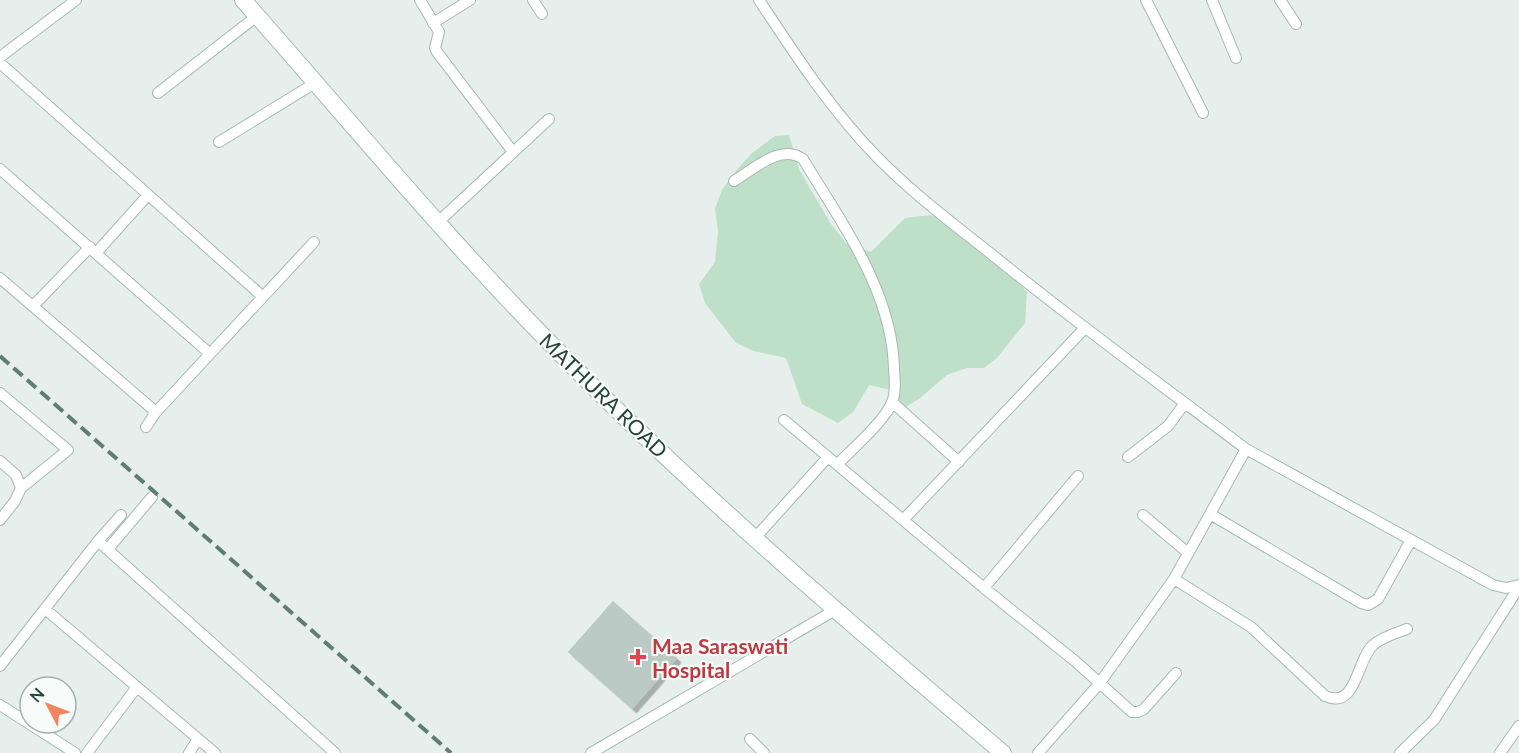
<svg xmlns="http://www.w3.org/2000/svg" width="1519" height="753" font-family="Lato,sans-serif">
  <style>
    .green { fill: #bfe0c8 }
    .building { fill: #bbcac4; stroke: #b8c9c2; stroke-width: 1.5; filter: url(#shadow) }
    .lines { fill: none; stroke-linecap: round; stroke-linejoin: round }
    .minor-casing { stroke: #a8b8b2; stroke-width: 12 }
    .secondary-casing { stroke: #a4bbb3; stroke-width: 18 }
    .minor { stroke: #fff; stroke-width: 10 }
    .secondary { stroke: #fff; stroke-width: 16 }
    .rail { stroke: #5f7d75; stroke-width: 4; stroke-dasharray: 12 6; stroke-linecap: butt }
    .health-dot { fill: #e0444e; stroke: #f7fbf9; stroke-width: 2 }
    .labels { text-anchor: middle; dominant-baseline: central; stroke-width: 4.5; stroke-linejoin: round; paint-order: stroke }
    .street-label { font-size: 21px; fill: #24423a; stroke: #f7fbf9 }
    .health-label { font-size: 21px; font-weight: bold; fill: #be3a42; stroke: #f7fbf9; text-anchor: start }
  </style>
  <defs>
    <filter id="shadow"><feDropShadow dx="4.5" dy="4.5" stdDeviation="0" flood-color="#0004"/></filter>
  </defs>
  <rect width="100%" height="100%" fill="#e6efeb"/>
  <path class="green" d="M789,135l11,36 31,53 15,19 25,9 34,-34 26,-3 49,28 47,49 -2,31 -28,35 -13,10h-17l-20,7 -28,24 -17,10 -11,-19 -22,-5 -15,26 -16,12 -36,-19 -16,-46 -32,-7 -18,-8 -31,-40 -6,-19 16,-22 3,-31 -3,-22 7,-19 13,-18 17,-19 23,-17z"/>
  <path class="building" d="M613,602l63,56 -44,50 -63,-56z"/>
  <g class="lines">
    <g class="minor-casing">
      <path id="minor" d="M420,0l19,32 -4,16 2,4 76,100
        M533,0l9,14
        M759,0c35,53 72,110 117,156 35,36 75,66 114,97 84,68 170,131 256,196l-72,130 -75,105 -61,69
        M1146,0l57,113
        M1212,0l24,58
        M1280,0l16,24
        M433,23l37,-23
        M0,57l76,-57
        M0,63l262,233
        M158,93l99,-77
        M219,142l96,-59
        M0,169l209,184
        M734,181c20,-12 47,-38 69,-22 39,65 90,133 91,211 1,10 2,23 -2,32 -6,18 -40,47 -54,62
        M437,223l112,-104
        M96,253l52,-58
        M0,278l156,134
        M33,306l57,-59
        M0,393l68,57 -47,38
        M892,402l67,60
        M784,420l200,168 91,73 57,51h6l6,-3 32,-36
        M146,427l10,-15 158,-170
        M1246,449l247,136 13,3 13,-3
        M1128,457l40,-31 17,-23
        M0,461l16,14 5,13 -6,13 -15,19
        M1210,514l151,89 7,2 10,-6 33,-59
        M1143,515l45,38
        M903,520l181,-191
        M755,538l73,-81
        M98,541l237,212
        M108,549l44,-52
        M1174,579l77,48 74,69c32,14 31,-35 48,-51 9,-8 23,-12 34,-16
        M984,588l94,-112
        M45,609l170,144
        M0,666l98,-125 23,-26
        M0,705l75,48
        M750,739l14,14
        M87,753l50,-66
        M189,753l9,-14
        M591,753l244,-143
        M1400,753l34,-33 85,-133
        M1500,753l19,-27"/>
    </g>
    <g class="secondary-casing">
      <path id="secondary" d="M243,0c101,114 198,232 305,341 143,147 299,280 455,412"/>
    </g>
    <use href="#minor" class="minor"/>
    <use href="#secondary" class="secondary"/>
    <path class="rail" d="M0,356l451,397"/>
  </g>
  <path class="health-dot" d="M635 648h6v6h6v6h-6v6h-6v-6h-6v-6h6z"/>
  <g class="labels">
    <g class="street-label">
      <text transform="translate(604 395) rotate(44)">MATHURA ROAD</text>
    </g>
    <g class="health-label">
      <text x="652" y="645">Maa Saraswati<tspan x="652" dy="24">Hospital</tspan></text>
    </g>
  </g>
  <g transform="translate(48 705) rotate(312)"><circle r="28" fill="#f7fbf9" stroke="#a3b1ad" stroke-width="1.5"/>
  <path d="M0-4.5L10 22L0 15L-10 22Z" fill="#f4845f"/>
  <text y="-9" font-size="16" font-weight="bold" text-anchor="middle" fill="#24423a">N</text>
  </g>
</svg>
